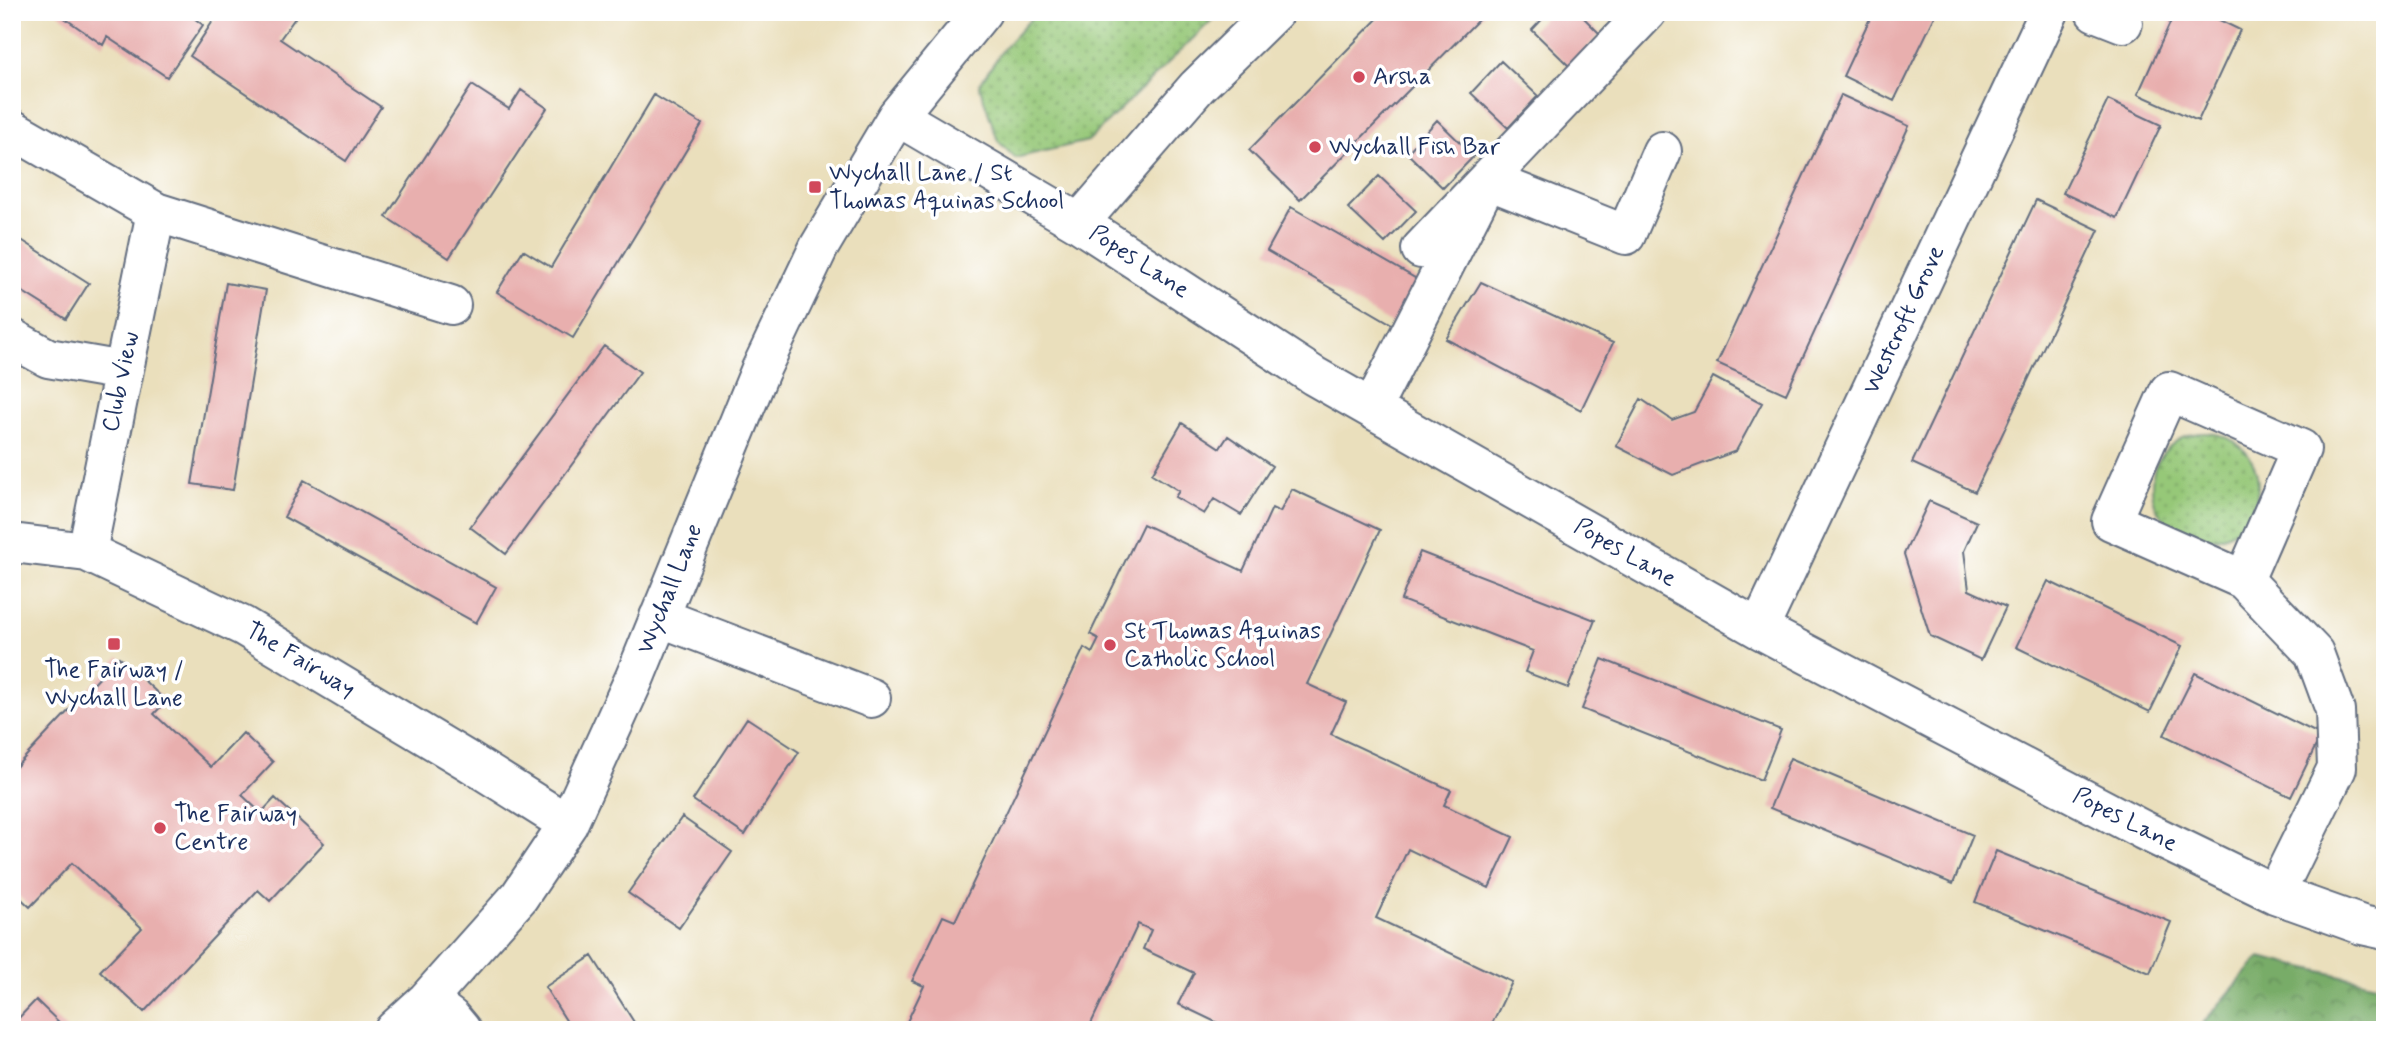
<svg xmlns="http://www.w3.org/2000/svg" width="2397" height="1042" font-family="Mynerve,sans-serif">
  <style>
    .grass { fill: url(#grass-dots); stroke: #587c6b; stroke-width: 2 }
    .forest { fill: url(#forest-crowns); stroke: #4a6e63; stroke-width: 2 }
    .building { fill: #e8afae }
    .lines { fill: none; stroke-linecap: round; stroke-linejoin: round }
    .minor-casing { stroke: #636d7f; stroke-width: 42 }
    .minor { stroke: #fff; stroke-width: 38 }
    .poi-dot { fill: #d1495b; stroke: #fff; stroke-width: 2.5 }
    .labels { text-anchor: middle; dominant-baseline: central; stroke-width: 7; stroke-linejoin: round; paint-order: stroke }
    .poi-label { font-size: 24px; fill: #1b2f5e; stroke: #fff; text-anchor: start }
    .street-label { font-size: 24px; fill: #1b2f5e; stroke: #fff }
  </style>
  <defs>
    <pattern id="grass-dots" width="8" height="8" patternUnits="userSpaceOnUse" patternTransform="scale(1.75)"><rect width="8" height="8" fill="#96c878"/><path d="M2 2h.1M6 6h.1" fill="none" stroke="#7aa366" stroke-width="1.8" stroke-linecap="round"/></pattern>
    <pattern id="forest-crowns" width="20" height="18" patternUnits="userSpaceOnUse" patternTransform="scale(1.75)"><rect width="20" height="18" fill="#78ac68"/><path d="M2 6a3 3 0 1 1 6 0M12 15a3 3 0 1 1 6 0" fill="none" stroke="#628c59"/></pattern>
  </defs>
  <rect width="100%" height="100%" fill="#fff"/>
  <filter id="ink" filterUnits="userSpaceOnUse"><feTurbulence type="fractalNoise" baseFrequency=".0143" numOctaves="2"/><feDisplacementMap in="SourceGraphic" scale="14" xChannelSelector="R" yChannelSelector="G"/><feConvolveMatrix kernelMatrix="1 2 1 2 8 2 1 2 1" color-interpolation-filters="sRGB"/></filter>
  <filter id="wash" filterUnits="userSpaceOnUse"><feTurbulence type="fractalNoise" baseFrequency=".00686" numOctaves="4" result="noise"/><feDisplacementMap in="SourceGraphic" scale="28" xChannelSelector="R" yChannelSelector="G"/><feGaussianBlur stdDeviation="1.57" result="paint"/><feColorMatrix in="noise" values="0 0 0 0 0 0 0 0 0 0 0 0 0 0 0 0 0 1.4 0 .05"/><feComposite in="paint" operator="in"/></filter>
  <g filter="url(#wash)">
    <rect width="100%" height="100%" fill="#eadfbc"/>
    <path class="grass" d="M1037,12h183l-132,129 -73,17 -17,-17 -19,-56 25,-37z
      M2152 486a53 53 0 1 1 106 0a53 53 0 1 1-106 0Z"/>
    <path class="forest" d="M2260,957l125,29v44h-188z"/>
    <g id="blocks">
      <path class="building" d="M56,12h142l-4,6 9,7 -36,52 -60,-40 -4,8z
        M219,12h21l4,3 2,-3h40l9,6 -15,21 101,68 -35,54 -156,-105z
        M551,12h19l-3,7z
        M1384,12h102l-186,188 -51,-50z
        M1549,12h29l22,22 -31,32 -37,-36z
        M1873,12h64l-43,89 -51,-25z
        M2175,12h28l37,18 -42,91 -60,-27z
        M1501,61l37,35 -30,32 -37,-35z
        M472,85l37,24 12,-19 26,18 -98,150 -63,-41z
        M654,95l48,29 -129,214 -76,-46 26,-42 28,17z
        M1841,95l68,31 -123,268 -69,-31z
        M2108,100l53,25 -44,93 -54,-25z
        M1437,120l37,36 -31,32 -36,-35z
        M1379,176l37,35 -31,32 -37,-35z
        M2036,200l63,30 -124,262 -63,-29z
        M1291,207l136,78 -23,46 -137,-80z
        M12,234l77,49 -23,36 -54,-34z
        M1481,282l132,61 -32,67 -135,-71z
        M226,283l40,7 -33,200 -41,-6z
        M604,346l36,26 -134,182 -36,-27z
        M1713,377l49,26 -26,48 -63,24 -57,-29 25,-47 31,21 22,-8z
        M1182,423l38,25 8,-12 44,30 -31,49 -27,-16 -10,15 -29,-17 4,-6 -27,-17z
        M304,480l192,107 -20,36 -192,-106z
        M1292,489l88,41 -73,154 39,18 -15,32 120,56 -7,15 69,32 -24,51 -81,-39 -32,69 136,64 -23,48h-267l2,-4 -46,-22 16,-31 -51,-24 8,-19 -13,-6 -50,106h-185l21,-44 -12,-5 31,-65 12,5 129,-273 8,5 7,-14 -9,-5 53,-110 100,47 29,-63 8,4z
        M1929,501l48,21 -13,29 5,39 37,17 -25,53 -51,-24 -26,-82z
        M1420,552l175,68 -27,68 -43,-16 8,-21 -132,-51z
        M2048,581l134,65 -32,66 -134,-65z
        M119,657l47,44 -12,13 57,53 32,-34 30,29 -31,33 19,18 14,-15 49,45 -54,58 -12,-11 -114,122 -44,-41 42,-43 -70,-65 -42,44 -18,-17v-119z
        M1602,659l179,71 -20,50 -179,-71z
        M2195,673l126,62 -30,62 -127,-62z
        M747,718l52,34 -54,83 -52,-35z
        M1790,758l183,77 -20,49 -183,-76z
        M682,817l50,35 -53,76 -51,-35z
        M1996,851l175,71 -21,51 -175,-71z
        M592,956l47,74h-67l-27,-43z
        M36,1000l31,30h-55v-5z"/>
    </g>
  </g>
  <g filter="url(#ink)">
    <use href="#blocks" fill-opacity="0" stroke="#636d7f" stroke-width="2"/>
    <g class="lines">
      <g class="minor-casing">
        <path id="minor" d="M2095,12l28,11
          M897,116l182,107 235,153 445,253 384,201 132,64 87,31 23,5
          M12,129l144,83
          M1079,223l118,-136 77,-75
          M1421,249l226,-237
          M12,338l36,20 75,13
          M1372,408l116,-228 138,55 36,-84
          M12,543l75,9 156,74 225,135 100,63
          M87,552l69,-340 295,93
          M2244,580l57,-131 -132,-58 -58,130 133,59 70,73 21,57 2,58 -62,126
          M659,617l212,81
          M1759,629l290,-617
          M427,1000l24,18 10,12
          M394,1030l33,-30 92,-103 49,-73 67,-147 125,-306 59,-124 78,-131 85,-104"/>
      </g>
      <use href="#minor" class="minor"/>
    </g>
  </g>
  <g class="poi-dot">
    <circle cx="1359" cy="77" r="7"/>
    <circle cx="1315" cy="147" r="7"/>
    <rect x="808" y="180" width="14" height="14" rx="3.5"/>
    <rect x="107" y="637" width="14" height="14" rx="3.5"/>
    <circle cx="1110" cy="645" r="7"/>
    <circle cx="160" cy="828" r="7"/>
  </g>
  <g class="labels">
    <g class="poi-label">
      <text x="1373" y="77">Arsha</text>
      <text x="1329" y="147">Wychall Fish Bar</text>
      <text x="829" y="173">Wychall Lane / St<tspan x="829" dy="28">Thomas Aquinas School</tspan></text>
      <text x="1124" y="631">St Thomas Aquinas<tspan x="1124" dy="28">Catholic School</tspan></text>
      <text x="114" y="670" text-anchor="middle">The Fairway /<tspan x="114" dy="28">Wychall Lane</tspan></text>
      <text x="174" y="814">The Fairway<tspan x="174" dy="28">Centre</tspan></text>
    </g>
    <g class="street-label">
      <text transform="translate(1139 262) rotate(33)">Popes Lane</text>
      <text transform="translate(1904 320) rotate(-65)">Westcroft Grove</text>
      <text transform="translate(121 382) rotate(-78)">Club View</text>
      <text transform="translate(1625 553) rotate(30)">Popes Lane</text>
      <text transform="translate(670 589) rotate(-68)">Wychall Lane</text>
      <text transform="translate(300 660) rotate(31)">The Fairway</text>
      <text transform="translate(2125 820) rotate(27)">Popes Lane</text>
    </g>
  </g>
  <rect width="2397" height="1042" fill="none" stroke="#fff" stroke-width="42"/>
</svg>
